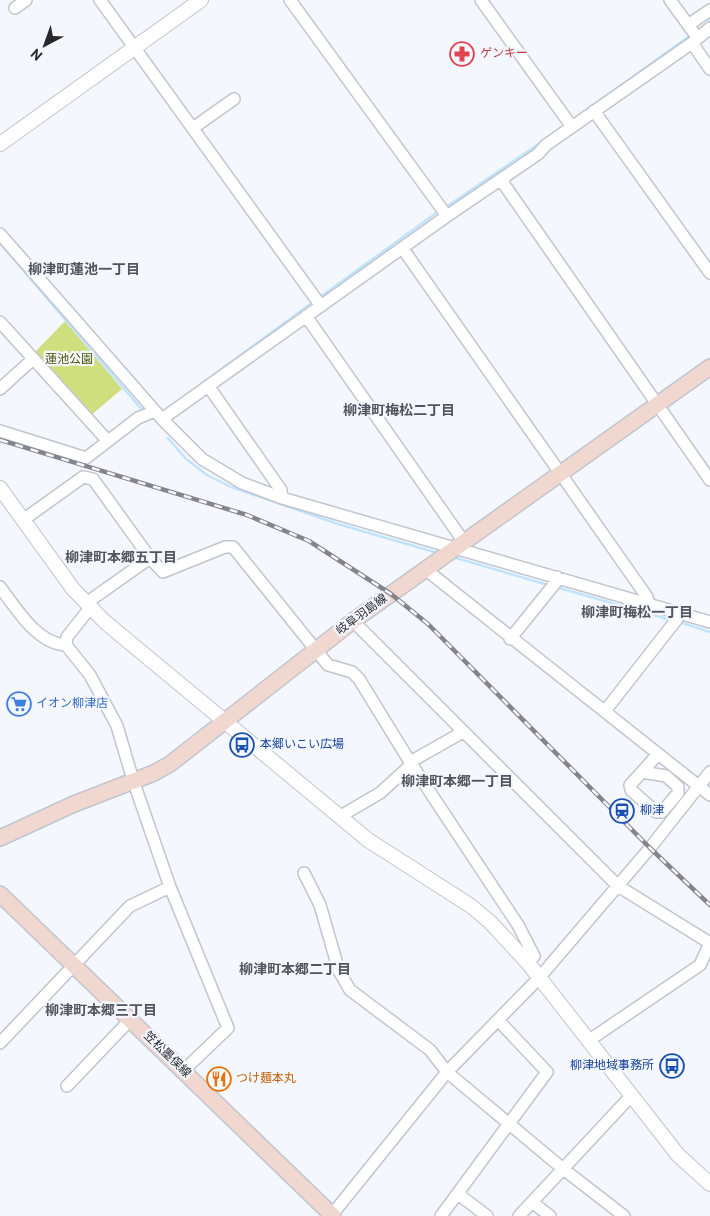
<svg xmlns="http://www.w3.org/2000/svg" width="710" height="1216" font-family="Overpass,'Noto Sans JP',sans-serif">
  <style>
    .green { fill: #d0df7d }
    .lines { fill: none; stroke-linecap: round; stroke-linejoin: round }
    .stream { stroke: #c1e4fd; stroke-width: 2.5 }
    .minor-casing { stroke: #c1c5ce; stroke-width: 14 }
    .tertiary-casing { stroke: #c1c5ce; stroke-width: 16 }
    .secondary-casing { stroke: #c1c5ce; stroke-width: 18 }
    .minor { stroke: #fff; stroke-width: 11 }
    .tertiary { stroke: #fff; stroke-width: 14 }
    .secondary { stroke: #f0d7d0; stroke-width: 15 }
    .rail-casing { stroke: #83858b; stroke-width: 4.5 }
    .rail { stroke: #f4f7fe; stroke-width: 2.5; stroke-dasharray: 8; stroke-linecap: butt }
    .labels { text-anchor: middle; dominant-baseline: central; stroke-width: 4.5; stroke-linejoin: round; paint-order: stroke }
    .health-label { font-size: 12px; fill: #be3a42; stroke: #f4f7fe; text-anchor: start }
    .park-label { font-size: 12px; fill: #4b5307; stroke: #f4f7fe }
    .street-label { font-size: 12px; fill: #27282c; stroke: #f4f7fe }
    .shop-label { font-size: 12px; fill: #366cbe; stroke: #f4f7fe; text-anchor: start }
    .transit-label { font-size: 12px; fill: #164399; stroke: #f4f7fe; text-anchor: start }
    .food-label { font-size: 12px; fill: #c56008; stroke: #f4f7fe; text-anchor: start }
    .neighbourhood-label { font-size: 14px; font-weight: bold; fill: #52555d; stroke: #f4f7fe }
  </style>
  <rect width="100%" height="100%" fill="#f4f7fe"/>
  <path class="green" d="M65,321l57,68 -32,27 -56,-63z"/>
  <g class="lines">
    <path class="stream" d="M698,30l12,-9
      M578,116l113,-81
      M446,207l97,-66
      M0,243l143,168
      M320,297l119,-86
      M201,384l112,-82
      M168,438l17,20 22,17 24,12 107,37 100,29
      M453,557l95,28
      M556,587l115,33
      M679,622l31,10"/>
    <g class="minor-casing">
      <path id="minor" d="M100,0l221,306
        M290,0l157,216
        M481,0l91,127
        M670,0l27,37
        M15,8l11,-8
        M688,25l22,-15
        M692,43l18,26
        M594,111l116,162
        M193,128l41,-29
        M501,180l209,300
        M0,234l162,185 40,40 40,24 40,15 428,124
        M403,249l244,348 2,7
        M306,316l158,226
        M0,322l107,118
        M209,387l72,103 1,8
        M0,389l33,-30
        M162,419l285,-203 91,-62 8,-9 146,-102 18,-15
        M0,431l86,27 52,-40 17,-7
        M23,520l60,-43 10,2 57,79 13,14 62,-25h8l95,118 24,7 7,7 51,83 108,163 16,31 -6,7
        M150,558l-58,41 -6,14 -19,24 -1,8 24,30 27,51 16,54 37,107 58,141 -45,43
        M425,569l285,226
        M0,587c16,21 37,57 66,58
        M353,621l265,265 92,57 -10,22 -112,76
        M510,639l46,-57 1,-5
        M605,711l72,-92 2,-6
        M410,762l53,-30
        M642,772l-12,13 1,5 25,22h6l16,-19v-6l-12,-11 -24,-4 16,-18
        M339,817l41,-24 32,-29
        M304,873l16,32 19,66 11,19 80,60 17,22 115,96 62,48
        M0,1043l130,-137 40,-19
        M67,1086l63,-66
        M458,1194l29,22
        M532,1202l18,14
        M331,1216l116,-144 92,-94 111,-130 60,-76
        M441,1216l106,-144 -49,-52
        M519,1216l112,-120"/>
    </g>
    <g class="tertiary-casing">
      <path id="tertiary" d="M0,144l201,-144
        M0,488l73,101 32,33 263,218 103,66 19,16 38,41 150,192 32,29"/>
    </g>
    <g class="secondary-casing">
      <path id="secondary" d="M0,838l74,-34 80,-31 16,-9 183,-143 357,-254
        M0,894l333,322"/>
    </g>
    <use href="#minor" class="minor"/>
    <use href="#tertiary" class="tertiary"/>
    <use href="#secondary" class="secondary"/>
    <g class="rail-casing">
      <path id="rail" d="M0,440l247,75 62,26 82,53 37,30 222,224 60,57"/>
    </g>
    <use href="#rail" class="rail"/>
  </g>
  <defs>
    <g id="pharmacy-ring" transform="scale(1.25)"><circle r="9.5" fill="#f4f7fe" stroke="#e0444e" stroke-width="1.5"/><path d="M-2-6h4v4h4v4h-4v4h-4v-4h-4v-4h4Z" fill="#e0444e"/></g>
    <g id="supermarket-ring" transform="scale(1.25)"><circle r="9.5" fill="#f4f7fe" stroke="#3f7fe0" stroke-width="1.5"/><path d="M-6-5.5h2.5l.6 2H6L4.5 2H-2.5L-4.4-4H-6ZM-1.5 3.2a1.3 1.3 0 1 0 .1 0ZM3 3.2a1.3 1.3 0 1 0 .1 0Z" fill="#3f7fe0"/></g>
    <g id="bus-ring" transform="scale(1.25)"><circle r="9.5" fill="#f4f7fe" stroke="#1a4fb4" stroke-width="1.5"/><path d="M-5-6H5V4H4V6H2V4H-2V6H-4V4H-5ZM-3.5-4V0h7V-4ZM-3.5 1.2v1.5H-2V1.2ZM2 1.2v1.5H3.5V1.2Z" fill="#1a4fb4"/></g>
    <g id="station-ring" transform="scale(1.25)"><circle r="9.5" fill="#f4f7fe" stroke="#1a4fb4" stroke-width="1.5"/><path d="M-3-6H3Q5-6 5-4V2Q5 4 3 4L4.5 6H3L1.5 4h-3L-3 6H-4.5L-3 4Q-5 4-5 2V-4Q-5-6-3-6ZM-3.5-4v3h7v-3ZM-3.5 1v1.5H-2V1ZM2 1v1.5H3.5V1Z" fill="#1a4fb4"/></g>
    <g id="restaurant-ring" transform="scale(1.25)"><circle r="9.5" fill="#f4f7fe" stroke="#e8710a" stroke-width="1.5"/><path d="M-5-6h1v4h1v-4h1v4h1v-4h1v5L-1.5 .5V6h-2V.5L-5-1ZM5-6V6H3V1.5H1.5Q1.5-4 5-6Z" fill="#e8710a"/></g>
  </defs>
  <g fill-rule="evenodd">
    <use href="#pharmacy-ring" x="462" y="54"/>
    <use href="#supermarket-ring" x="19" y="704"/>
    <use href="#bus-ring" x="242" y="745"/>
    <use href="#station-ring" x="622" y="811"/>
    <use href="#bus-ring" x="672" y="1066"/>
    <use href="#restaurant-ring" x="219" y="1079"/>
  </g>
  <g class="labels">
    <g class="health-label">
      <text x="480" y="54">ゲンキー</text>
    </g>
    <g class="park-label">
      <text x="69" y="360">蓮池公園</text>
    </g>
    <g class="street-label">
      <text transform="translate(362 615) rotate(-36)">岐阜羽島線</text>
      <text transform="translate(167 1055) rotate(44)">笠松墨俣線</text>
    </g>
    <g class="shop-label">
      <text x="36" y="704">イオン柳津店</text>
    </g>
    <g class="transit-label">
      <text x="260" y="745">本郷いこい広場</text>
      <text x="640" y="811">柳津</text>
      <text x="654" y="1066" text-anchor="end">柳津地域事務所</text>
    </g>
    <g class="food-label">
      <text x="236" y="1079">つけ麺本丸</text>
    </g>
    <g class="neighbourhood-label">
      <text x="84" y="270">柳津町蓮池一丁目</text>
      <text x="399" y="411">柳津町梅松二丁目</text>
      <text x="121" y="558">柳津町本郷五丁目</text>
      <text x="637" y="613">柳津町梅松一丁目</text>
      <text x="457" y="782">柳津町本郷一丁目</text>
      <text x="295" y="970">柳津町本郷二丁目</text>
      <text x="101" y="1011">柳津町本郷三丁目</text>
    </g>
  </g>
  <g transform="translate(45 45) rotate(221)" stroke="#f4f7fe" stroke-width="4" paint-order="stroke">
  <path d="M0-4L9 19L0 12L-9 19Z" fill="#27282c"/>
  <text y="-8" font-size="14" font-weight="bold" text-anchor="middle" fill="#27282c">N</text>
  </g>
</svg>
